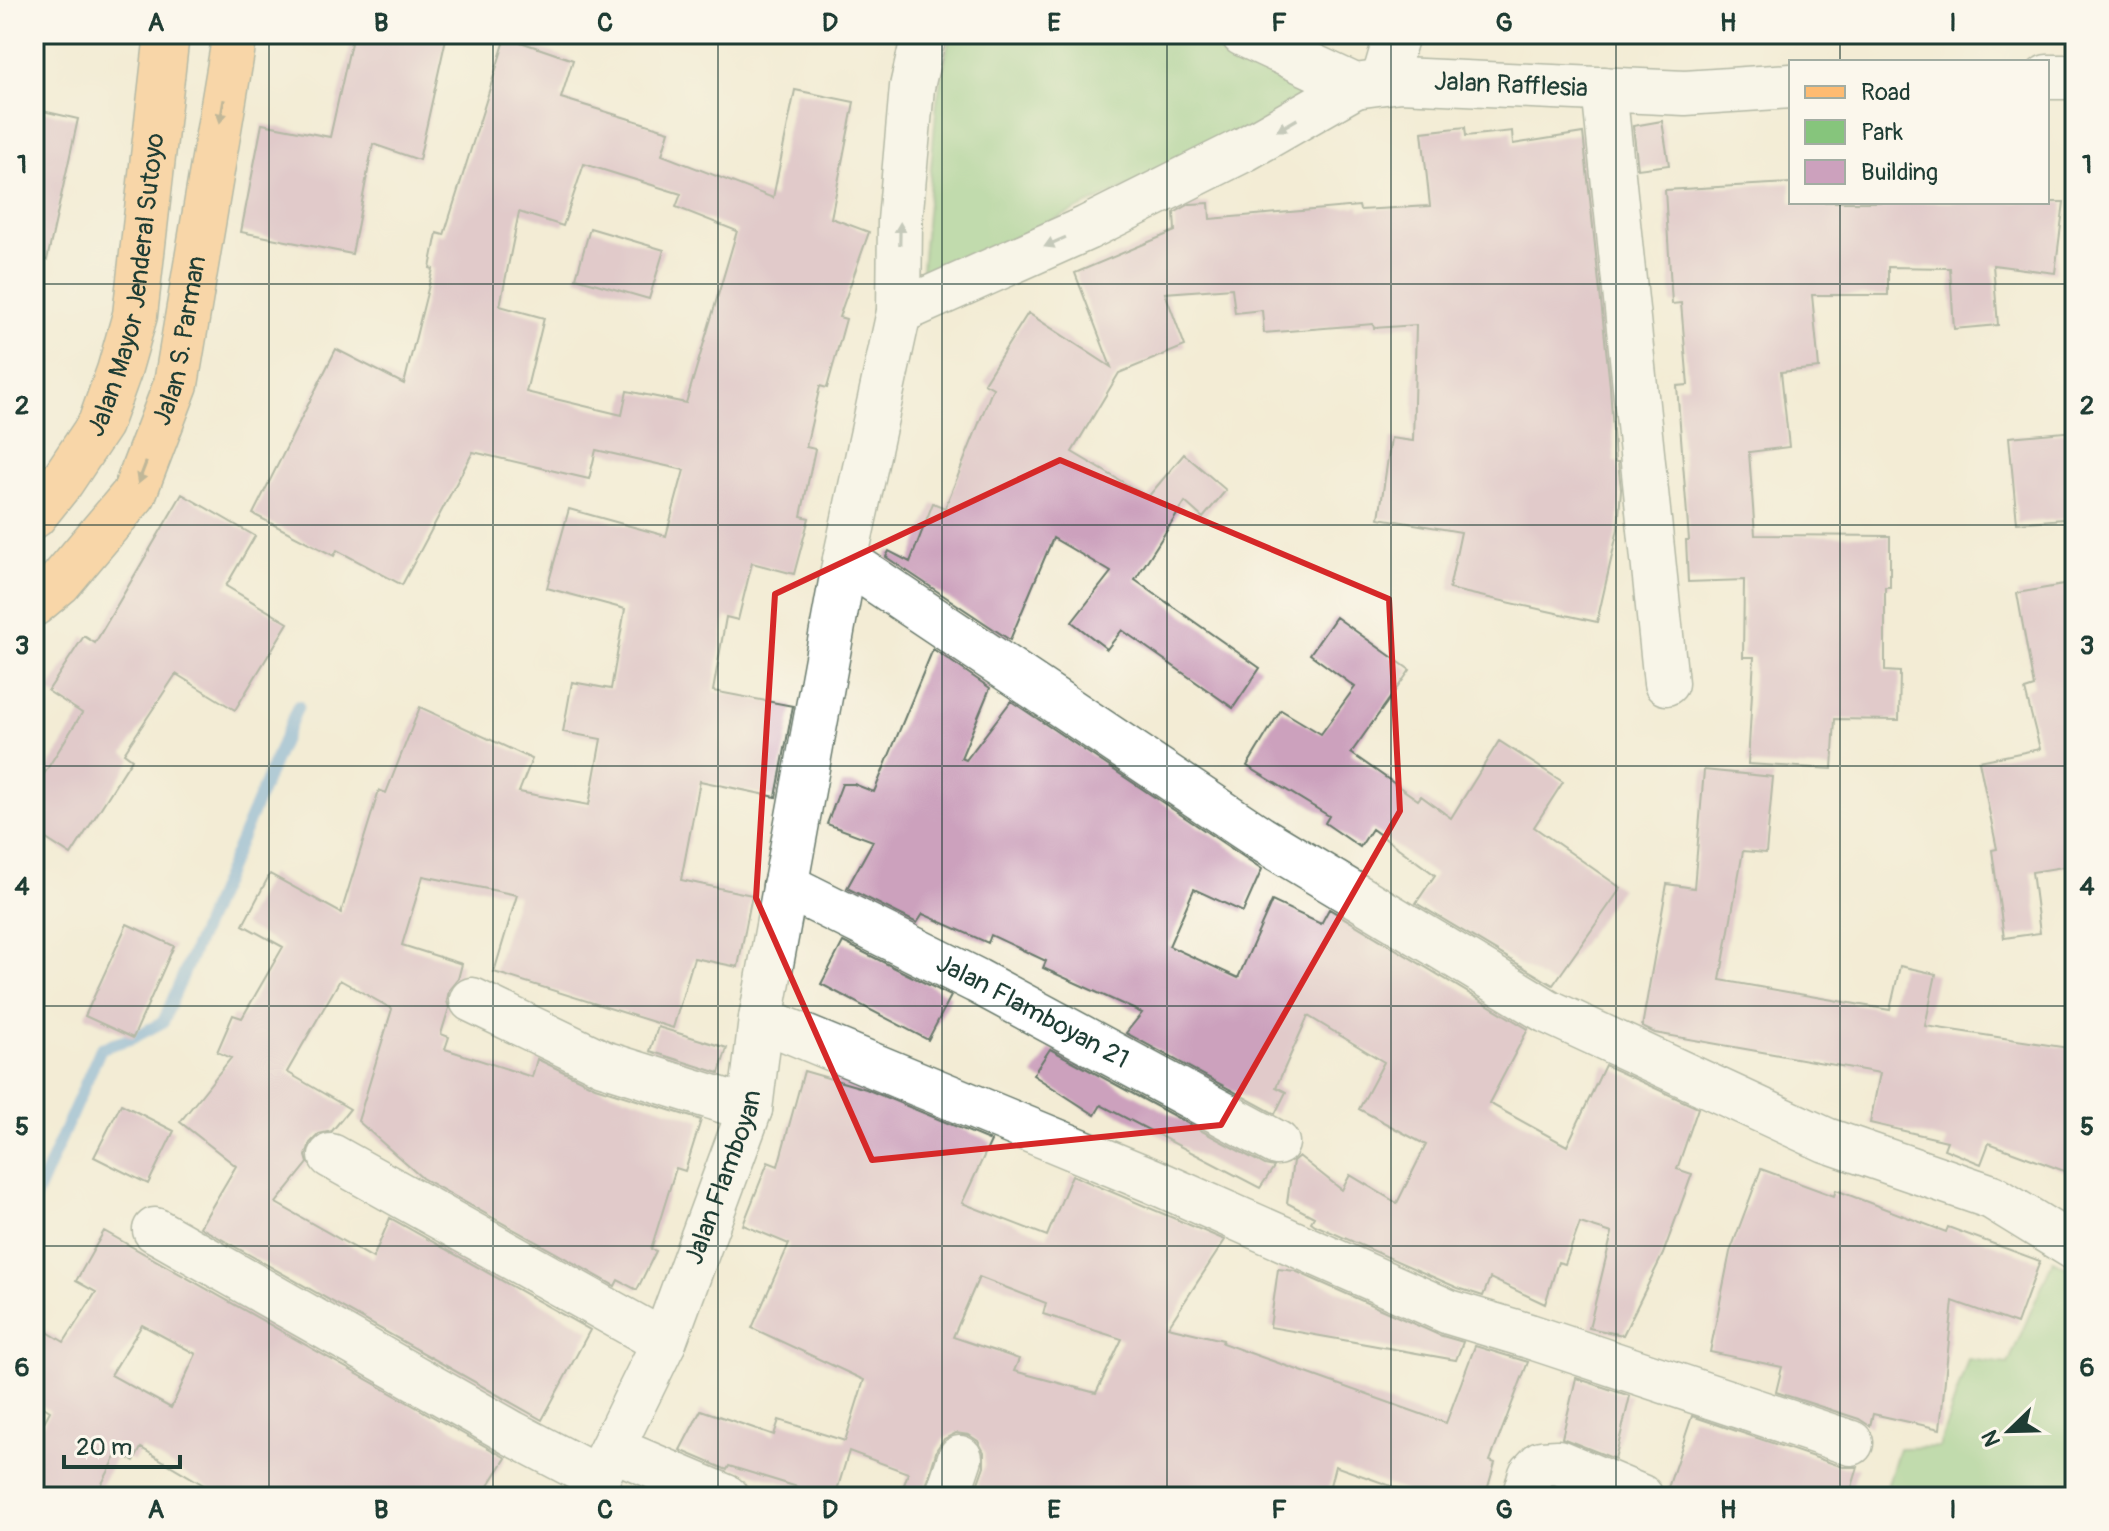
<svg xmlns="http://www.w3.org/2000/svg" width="2109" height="1531" font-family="Pangolin,sans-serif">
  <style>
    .green { fill: #86c57c; stroke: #528158; stroke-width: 2 }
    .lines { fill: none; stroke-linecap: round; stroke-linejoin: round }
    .stream { stroke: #65a2d6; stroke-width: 12 }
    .building { fill: #cca1bd; fill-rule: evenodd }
    .minor-casing { stroke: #697a6c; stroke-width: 47 }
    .major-casing { stroke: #697a6c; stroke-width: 47 }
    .minor { stroke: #fff; stroke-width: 44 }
    .major { stroke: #febb71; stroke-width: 44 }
    .oneway { fill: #83764f }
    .oneway2 { fill: #8f9e9a }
    .marked { fill: none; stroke: #d62828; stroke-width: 6; stroke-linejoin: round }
    .grid { fill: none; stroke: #1f3d34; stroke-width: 2; stroke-opacity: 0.55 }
    .labels { text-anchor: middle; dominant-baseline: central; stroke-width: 6; stroke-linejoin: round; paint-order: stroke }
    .street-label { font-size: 26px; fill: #1f3d34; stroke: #fbf7ec }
    .neatline { fill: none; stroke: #1f3d34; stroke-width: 3 }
    .grid-label { font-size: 26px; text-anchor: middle; font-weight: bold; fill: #1f3d34 }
  </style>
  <rect width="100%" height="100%" fill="#fbf7ec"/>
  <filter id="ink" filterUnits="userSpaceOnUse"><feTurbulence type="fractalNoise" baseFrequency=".0125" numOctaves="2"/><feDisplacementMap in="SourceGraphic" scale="16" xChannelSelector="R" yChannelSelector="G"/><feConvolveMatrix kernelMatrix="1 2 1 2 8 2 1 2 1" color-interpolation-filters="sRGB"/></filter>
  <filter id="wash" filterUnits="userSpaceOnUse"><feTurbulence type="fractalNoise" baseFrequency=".006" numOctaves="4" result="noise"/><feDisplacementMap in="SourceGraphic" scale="32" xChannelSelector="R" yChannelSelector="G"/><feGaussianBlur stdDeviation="1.8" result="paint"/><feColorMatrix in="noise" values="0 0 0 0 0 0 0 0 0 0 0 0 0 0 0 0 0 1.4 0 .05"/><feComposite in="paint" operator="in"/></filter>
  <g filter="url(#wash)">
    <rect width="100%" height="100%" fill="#f3ecd5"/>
    <path class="green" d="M950,34h322l94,45 -445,201 16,-179z
      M2053,1260l22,11v226h-191l15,-49 40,-1 29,-88 40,5z"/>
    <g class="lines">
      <path class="stream" d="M34,1200l67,-152 32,-10 30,-16 135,-316"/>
    </g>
    <g id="blocks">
      <path class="building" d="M353,34h94l-28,126 -46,-16 -21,110 -111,-22 21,-108 68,13z
        M506,37l67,23 -12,38 108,33 -7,24 111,43 22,-108 59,12 -23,116 38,14 -30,85 7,2 -19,69 -7,-2 -14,61 9,2 -14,67 8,2 -15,56 -42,-11 -14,57 -12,-3 -13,74 80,15 -17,91 -76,-16 -19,99 71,15 -14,72 -44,-9 -21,70 -179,-56 23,-77 -94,-19 -21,69 60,19 -4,15 -9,11 -2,11 2,7 -8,26 8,3 -4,12 87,28 5,-18 58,28 106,33 -16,51 -9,-3 -25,81 5,2 -19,39 -19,-10 -3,6 -193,-108 -64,-57 34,-112 -52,-29 -53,92 63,37 -18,22 -13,3 -9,9 -4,13 2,7 -32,40 97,55 17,-40 200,112 -48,90 -342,-193 36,-61 -56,-44 51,-64 -14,-6 16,-37 9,3 41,-71 -40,-22 27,-51 71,39 38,-123 7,3 34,-86 112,52 -13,33 70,13 12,-66 -38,-7 9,-50 39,7 14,-80 -78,-21 22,-79 97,27 18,-66 -88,-20 -7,29 -116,-27 -71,133 -65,-35 -3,6 -81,-42 83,-165 68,35 29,-115 -3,-1 7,-35 7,2zM584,164l97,30 -5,13 61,24 -51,172 -59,-12 -5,24 -96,-23 18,-74 -44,-12 19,-94 44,14z
        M34,109l44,10 -31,141 -13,-1z
        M1662,121l7,44 -31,4 -5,-43z
        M1465,127l1,9 46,-5 1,13 70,-11 27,253 5,76h3l3,27 -3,40 -21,93 -148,-33 12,-57 -82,-14 12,-80 22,3 3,-116 -42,3 -1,-4 -109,9 -2,-23 -27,3 -3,-25 -67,5 20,53 -66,27 -47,79 76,45 36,-43 42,36 -23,28 -18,-16 -50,78 125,88 -27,40 -111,-78 -15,19 -35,-27 39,-50 -58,-34 -43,102 -124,-83 3,-6 21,11 23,-59 12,5 48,-120 -9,-5 44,-70 83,54 -36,-94 100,-42 -1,-18 16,-9 19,-1 1,16 149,-13 1,4 70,-4 -8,-74z
        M1791,183v19h273l-9,71 -62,-8 5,60 -44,4 -4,-61 -62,-1v28h-76l7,73 -38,4 8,75 -40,5 6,83 135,1v51h-5v84l15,1 -1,48 -64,-1 -3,50 -84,-5 6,-107h-11l1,-77 -56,2 -2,-42h3l-12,-154 11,-1 -7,-82 -9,1 -7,-114z
        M590,228l74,22 -15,49 -73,-21z
        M2075,431v87l-58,5 -8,-86z
        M182,494l73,42 -29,50 62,37 -53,87 -59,-36 -52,79 8,6 -61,96 -37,-24v-41l48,-77 -34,-22 36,-55 11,7z
        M2075,583v282l-43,7 8,61 -36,5 -12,-88 5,-1 -18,-88 61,-12 -15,-59 9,-3 -17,-94z
        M1336,617l74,53 -59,83 67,47 3,-4 30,22 48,-77 64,41 -29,45 87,61 -68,97 -137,-82 19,-28 -63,-46 -12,18 -35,-24 4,-7 -82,-50 34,-56 40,24 34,-47 -45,-33z
        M933,649l57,39 -29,70 5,2 45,-59 251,168 -19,43 -49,-23 -25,57 69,32 34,-77 49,23 8,-15 199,120 -39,74 78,43 38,-81 93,43 -21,61 15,5 -29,80 -40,81 -34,-7 23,-95 -32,-10 -15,41 -7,-2 -13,42 -55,-26 -7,18 -25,-8 -143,-63 -4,-3 3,-5 -27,-14 6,-42 6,-5 43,34 8,-15 47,28 29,-58 -67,-36 25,-47 -76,-46 -32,71 10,5 -11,22 -149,-81 16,-20 -99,-45 3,-7 -55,-26 -3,8 -65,-29 -6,9 -70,-35 26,-47 -46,-17 15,-40h12l20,8z
        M1704,770l69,7 -7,76 -23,-2 -23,129 170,30 10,-44 36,8 -11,52 150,23v126l-86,-32 -8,21 -37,-15 3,-8 -77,-18 10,-50 -225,-40 -13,-6 25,-143 27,4z
        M127,924l47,22 -41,92 -48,-22z
        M843,942l108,54 -23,44 -107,-56z
        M658,1027l69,21 -8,25 -69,-22z
        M1050,1049l215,116 9,2 -14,21 -159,-83 -6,10 -62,-40z
        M804,1071l62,18 125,52 -29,62 85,33 25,-61 153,65 -57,87 55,13 -1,3 224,80 29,-77 53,16 -38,99 5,2 -10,34h-63l-87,-31 -8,31h-354l11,-31v-14l-6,-11 -9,-6 -13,-2 -12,6 -7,10 -14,48h-23l8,-24 -59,-22 -14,46h-5l-101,-31 -2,4 -47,-20 21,-40 73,25 5,-15 66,21 19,-61 -112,-52 37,-84 -46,-19 25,-63 10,4zM979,1277l67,26 -3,11 79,25 -26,54 -82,-22 5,-12 -66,-22z
        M121,1104l53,27 -26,53 -54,-27z
        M1761,1169l73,27 2,-6 110,42 2,-5 92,34 -23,63 -64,-23 -13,128 -67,-15 -3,12 -11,-7 -83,-27 6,-25 -72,-15 20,-100z
        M104,1231l402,227 -25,39h-257l-83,-49 -7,13 -16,-8 -23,44h-50l-11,-6v-50l16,-30 -16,-10v-77l30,18 32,-50 -20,-11zM142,1325l54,29 -25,54 -60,-33z
        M1278,1269l17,2 144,64 24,7 -7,18 -186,-33z
        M1576,1378l54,18 -15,63 -53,-21z
        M1692,1416l151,51h15l-9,30h-184z"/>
    </g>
  </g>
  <g filter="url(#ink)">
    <use href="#blocks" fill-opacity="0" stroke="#697a6c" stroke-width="2"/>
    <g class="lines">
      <g class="minor-casing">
        <g id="minor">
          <path id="s1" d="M1243,34l112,52 45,-6 285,13 106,-7"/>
          <path d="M2047,77h28"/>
          <path d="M1383,82l14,-48"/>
          <path d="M1604,89l62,594"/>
          <path d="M899,312l188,-84 158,-79 110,-63"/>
          <path d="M845,560l415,278 287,173 279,129 166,57 83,51"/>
          <path id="s2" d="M785,885l192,96 300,162"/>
          <path d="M472,1000l131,63 147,46"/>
          <path d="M761,1019l392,162 296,131 80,24 322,107"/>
          <path d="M331,1156l333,186"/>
          <path d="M155,1230l357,203 84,44"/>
          <path d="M613,1449l113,48"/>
          <path id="s3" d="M588,1497l76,-155 86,-233 11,-90 84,-459 54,-248 1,-91 12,-134 12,-53"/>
          <path d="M947,1497l13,-39"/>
          <path d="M1524,1497l7,-23 10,-11 17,-1 83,35"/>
        </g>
      </g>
      <g class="major-casing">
        <g id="major">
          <path id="s4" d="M34,516l28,-35 38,-57 19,-53 16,-56 32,-281"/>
          <path id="s5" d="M34,604l25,-21 75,-89 42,-110 59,-350"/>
        </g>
      </g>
      <use href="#minor" class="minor"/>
      <use href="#major" class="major"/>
    </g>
    <defs><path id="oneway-solid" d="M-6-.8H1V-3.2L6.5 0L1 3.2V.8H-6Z" transform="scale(2)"/></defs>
    <g class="oneway">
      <use href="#oneway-solid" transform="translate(222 111) rotate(100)"/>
      <use href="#oneway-solid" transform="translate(142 473) rotate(111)"/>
    </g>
    <g class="oneway2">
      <use href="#oneway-solid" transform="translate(1287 125) rotate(150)"/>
      <use href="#oneway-solid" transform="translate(900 234) rotate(-89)"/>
      <use href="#oneway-solid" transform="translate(1055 242) rotate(156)"/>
    </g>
  </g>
  <path d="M0 0H2109V1531H0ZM1060,460l329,139 11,212 -179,314 -349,35 -116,-262 19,-304z" fill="#f3ecd5" fill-opacity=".55" fill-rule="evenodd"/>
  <path class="marked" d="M1060,460l329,139 11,212 -179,314 -349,35 -116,-262 19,-304z"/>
  <path class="grid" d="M269,34v1463M493,34v1463M718,34v1463M942,34v1463M1167,34v1463M1391,34v1463M1616,34v1463M1840,34v28M1840,202v1295M34,284h2041M34,525h2041M34,766h2041M34,1006h2041M34,1246h2041"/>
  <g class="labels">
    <g class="street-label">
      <text stroke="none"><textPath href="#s1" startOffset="280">Jalan Rafflesia</textPath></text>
      <text stroke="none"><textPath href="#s4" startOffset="256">Jalan Mayor Jenderal Sutoyo</textPath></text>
      <text stroke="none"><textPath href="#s5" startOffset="310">Jalan S. Parman</textPath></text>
      <text stroke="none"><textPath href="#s2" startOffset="278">Jalan Flamboyan 21</textPath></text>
      <text stroke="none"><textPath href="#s3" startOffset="348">Jalan Flamboyan</textPath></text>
    </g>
  </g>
  <rect width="2109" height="1531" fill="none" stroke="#fbf7ec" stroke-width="88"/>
  <rect x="1789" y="60" width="260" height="144" fill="#fbf7ec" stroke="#a3ada2" stroke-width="2"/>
  <rect x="1805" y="86" width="40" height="12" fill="#febb71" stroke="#a3ada2" stroke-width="2"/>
  <text x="1861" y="100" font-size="24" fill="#1f3d34">Road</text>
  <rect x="1805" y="120" width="40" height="24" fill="#86c57c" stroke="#a3ada2" stroke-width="2"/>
  <text x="1861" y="140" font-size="24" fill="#1f3d34">Park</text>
  <rect x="1805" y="160" width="40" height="24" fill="#cca1bd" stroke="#a3ada2" stroke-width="2"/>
  <text x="1861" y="180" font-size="24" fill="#1f3d34">Building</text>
  <g transform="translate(2009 1431) rotate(247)" stroke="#fbf7ec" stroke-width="6" paint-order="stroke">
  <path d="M0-6L14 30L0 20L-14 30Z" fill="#1f3d34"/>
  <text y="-12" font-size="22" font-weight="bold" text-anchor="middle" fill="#1f3d34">N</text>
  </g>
  <path d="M64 1455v12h116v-12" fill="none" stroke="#1f3d34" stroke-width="4"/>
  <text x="76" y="1455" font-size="24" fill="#1f3d34" stroke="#fbf7ec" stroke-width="6" paint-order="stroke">20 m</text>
  <rect x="44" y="44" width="2021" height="1443" class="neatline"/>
  <g class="grid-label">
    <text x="156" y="31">A</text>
    <text x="381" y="31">B</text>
    <text x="605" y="31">C</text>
    <text x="830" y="31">D</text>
    <text x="1054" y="31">E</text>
    <text x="1279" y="31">F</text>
    <text x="1504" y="31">G</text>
    <text x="1728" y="31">H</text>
    <text x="1953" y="31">I</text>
    <text x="22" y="173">1</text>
    <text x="2087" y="173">1</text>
    <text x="22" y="414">2</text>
    <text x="2087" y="414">2</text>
    <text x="22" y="654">3</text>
    <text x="2087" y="654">3</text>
    <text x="22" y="895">4</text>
    <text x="2087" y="895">4</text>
    <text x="22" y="1135">5</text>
    <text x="2087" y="1135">5</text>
    <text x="22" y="1376">6</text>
    <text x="2087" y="1376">6</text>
    <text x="156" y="1518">A</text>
    <text x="381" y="1518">B</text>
    <text x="605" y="1518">C</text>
    <text x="830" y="1518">D</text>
    <text x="1054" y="1518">E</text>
    <text x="1279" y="1518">F</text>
    <text x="1504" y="1518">G</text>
    <text x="1728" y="1518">H</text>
    <text x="1953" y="1518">I</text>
  </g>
</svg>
